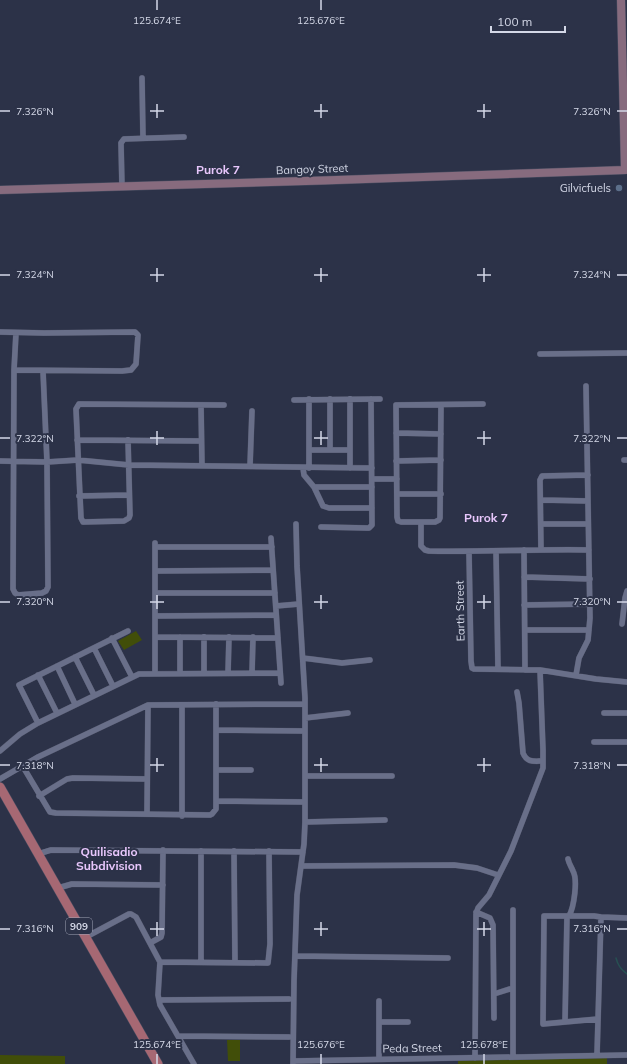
<svg xmlns="http://www.w3.org/2000/svg" width="627" height="1064" font-family="Mulish,sans-serif">
  <style>
    .green { fill: #414e09 }
    .lines { fill: none; stroke-linecap: round; stroke-linejoin: round }
    .stream { stroke: #275052; stroke-width: 1.5 }
    .minor-casing { stroke: #4a4e62; stroke-width: 6 }
    .secondary-casing { stroke: #4a4e62; stroke-width: 9 }
    .primary-casing { stroke: #4a4e62; stroke-width: 10 }
    .minor { stroke: #696f89; stroke-width: 5.5 }
    .secondary { stroke: #876b7e; stroke-width: 8 }
    .primary { stroke: #a66873; stroke-width: 9 }
    .ticks { fill: none; stroke: #d4d8e7; stroke-width: 1.5 }
    .service-dot { fill: #5c6f8a; stroke: #2c3248; stroke-width: 1.5 }
    .labels { text-anchor: middle; dominant-baseline: central; stroke-width: 4; stroke-linejoin: round; paint-order: stroke }
    .shield { fill: #2c3248; stroke: #a2a6b7; stroke-width: 1 }
    .shield-label { font-size: 10px; font-weight: bold; fill: #d4d8e7 }
    .street-label { font-size: 11px; fill: #d4d8e7; stroke: #2c3248 }
    .poi-label { font-size: 11px; fill: #d4d8e7; stroke: #2c3248; text-anchor: end }
    .neighbourhood-label { font-size: 12px; font-weight: bold; fill: #e8c7fc; stroke: #2c3248 }
    .ticks-label { font-size: 10px; text-anchor: middle; fill: #d4d8e7; stroke: #2c3248; stroke-width: 4; stroke-linejoin: round; paint-order: stroke }
  </style>
  <rect width="100%" height="100%" fill="#2c3248"/>
  <path class="green" d="M136,631l6,9 -18,10 -6,-9z
    M227,1040h13v21h-12z
    M0,1055l65,1v8h-65z
    M607,1056v8h-149v-4z"/>
  <g class="lines">
    <path class="stream" d="M616,958c2,8 5,11 11,16"/>
    <g class="minor-casing">
      <path id="minor" d="M142,78l1,60
        M122,187l-1,-44 3,-4 60,-2
        M0,332l44,1 91,-1 3,3 -2,29 -5,6 -9,1 -108,-1
        M16,333l-2,37 -1,219 2,4 3,2 24,-2 4,-2 2,-4 -1,-125 -4,-91
        M540,354l87,-1
        M309,399v69
        M294,400l86,-1
        M201,405l1,61
        M441,405l-1,113 -1,2 -4,2h-34l-3,-1 -1,-4 -1,-112 87,-1
        M396,433l45,1
        M77,440l124,1
        M128,440l2,75 -1,3 -5,3 -41,1 -2,-4 -5,-109 3,-5 145,1
        M309,450h41
        M330,450v-51
        M624,460h3
        M0,461l47,1 31,-2 51,5 243,3
        M396,461l45,-1
        M250,466l2,-55
        M303,468l1,7 10,12 9,19 6,2h43
        M350,468v-69
        M372,479h25
        M314,487h58
        M397,494h44
        M79,496l50,-1
        M541,500l47,1
        M421,523v23l4,4 4,1c53,1 107,-2 160,-1
        M541,524h47
        M321,527l46,1h2l3,-3 -1,-126
        M271,538l10,145
        M155,547h117
        M541,549l-1,-69 2,-4 46,-1
        M524,550l1,120
        M496,551l2,118
        M469,552l2,109 1,7 2,1 66,1 56,9 31,3
        M155,571l118,-1
        M524,577l66,2
        M155,593h120
        M524,605l66,-1
        M276,606l23,-2
        M155,616l121,-1
        M622,624l3,-26 2,-7
        M525,630h64
        M155,637l123,1
        M180,637v36
        M204,637v36
        M112,638l20,39
        M94,648l19,38
        M75,657l19,38
        M303,658l39,5 28,-3
        M57,666l18,38
        M155,673v-130
        M228,673l1,-36
        M252,673l1,-36
        M38,675l19,38
        M576,675l3,-17 9,-18 2,-22 -4,-232
        M517,692l2,11 4,50c4,10 11,8 20,8
        M604,713h23
        M305,718l43,-5
        M38,723l-19,-38 109,-54
        M216,730l89,1
        M594,742h33
        M0,751l20,-17 18,-11 101,-49 141,-1
        M22,765l28,47 6,1 154,2 2,-1 4,-5v-105
        M216,770h35
        M305,776h87
        M0,779l38,-22 110,-52 157,-1
        M39,796l28,-17 6,-1 74,1
        M216,801l89,1
        M147,814l1,-109
        M182,816v-111
        M305,822l80,-2
        M234,851l1,112
        M38,854l13,-4 252,2
        M568,859c1,5 3,7 5,12 5,9 1,36 -4,45
        M301,866l153,-1 23,3 21,7
        M58,888l14,-4 91,1
        M476,912l14,6 3,7 1,93
        M86,937l43,-23h2l5,3 24,45 -2,33 2,10 34,59
        M150,943l11,-6 1,-4 1,-83
        M295,956l153,2
        M160,962l108,1 2,-19 -1,-93
        M201,962v-111
        M494,994l19,-6
        M159,1000l130,-1
        M379,1001v58
        M598,1019l-55,5 1,-108h50l7,1 26,1
        M379,1022h29
        M565,1022l2,-106
        M178,1036l111,1
        M597,1055l4,-138
        M513,1057v-147
        M475,1058l1,-144 2,-6 11,-13 22,-44 32,-83v-18l-3,-80
        M294,1061l333,-6
        M293,1064l1,-83 3,-86 7,-51 1,-22v-124l-8,-132 -1,-42"/>
    </g>
    <g class="secondary-casing">
      <path id="secondary" d="M0,190c208,-5 417,-13 625,-20l-4,-170"/>
    </g>
    <g class="primary-casing">
      <path id="primary" d="M0,787l158,277"/>
    </g>
    <use href="#minor" class="minor"/>
    <use href="#secondary" class="secondary"/>
    <use href="#primary" class="primary"/>
  </g>
  <path class="ticks" d="M157,0v10M321,0v10M157,104v14M321,104v14M484,104v14M0,111h10M150,111h14M314,111h14M477,111h14M617,111h10M157,268v14M321,268v14M484,268v14M0,275h10M150,275h14M314,275h14M477,275h14M617,275h10M157,431v14M321,431v14M484,431v14M0,438h10M150,438h14M314,438h14M477,438h14M617,438h10M157,595v14M321,595v14M484,595v14M0,602h10M150,602h14M314,602h14M477,602h14M617,602h10M157,758v14M321,758v14M484,758v14M0,765h10M150,765h14M314,765h14M477,765h14M617,765h10M157,922v14M321,922v14M484,922v14M0,929h10M150,929h14M314,929h14M477,929h14M617,929h10M157,1054v10M321,1054v10M484,1054v10"/>
  <circle class="service-dot" cx="619" cy="188" r="4"/>
  <g class="labels">
    <rect class="shield" x="66" y="918" width="26" height="16" rx="3"/>
    <g class="shield-label">
      <text x="79" y="926">909</text>
    </g>
    <g class="street-label">
      <text transform="translate(312 169) rotate(-2)">Bangoy Street</text>
      <text transform="translate(460 611) rotate(-91)">Earth Street</text>
      <text transform="translate(412 1048) rotate(-1)">Peda Street</text>
    </g>
    <g class="poi-label">
      <text x="611" y="188">Gilvicfuels</text>
    </g>
    <g class="neighbourhood-label">
      <text x="218" y="169">Purok 7</text>
      <text x="486" y="517">Purok 7</text>
      <text x="109" y="851">Quilisadio<tspan x="109" dy="14">Subdivision</tspan></text>
    </g>
  </g>
  <g class="ticks-label">
    <text x="157" y="24">125.674°E</text>
    <text x="321" y="24">125.676°E</text>
    <text x="35" y="115">7.326°N</text>
    <text x="592" y="115">7.326°N</text>
    <text x="35" y="278">7.324°N</text>
    <text x="592" y="278">7.324°N</text>
    <text x="35" y="442">7.322°N</text>
    <text x="592" y="442">7.322°N</text>
    <text x="35" y="605">7.320°N</text>
    <text x="592" y="605">7.320°N</text>
    <text x="35" y="769">7.318°N</text>
    <text x="592" y="769">7.318°N</text>
    <text x="35" y="932">7.316°N</text>
    <text x="592" y="932">7.316°N</text>
    <text x="157" y="1048">125.674°E</text>
    <text x="321" y="1048">125.676°E</text>
    <text x="484" y="1048">125.678°E</text>
  </g>
  <path d="M491 26v6h74v-6" fill="none" stroke="#d4d8e7" stroke-width="2"/>
  <text x="497" y="26" font-size="12" fill="#d4d8e7" stroke="#2c3248" stroke-width="3" paint-order="stroke">100 m</text>
</svg>
